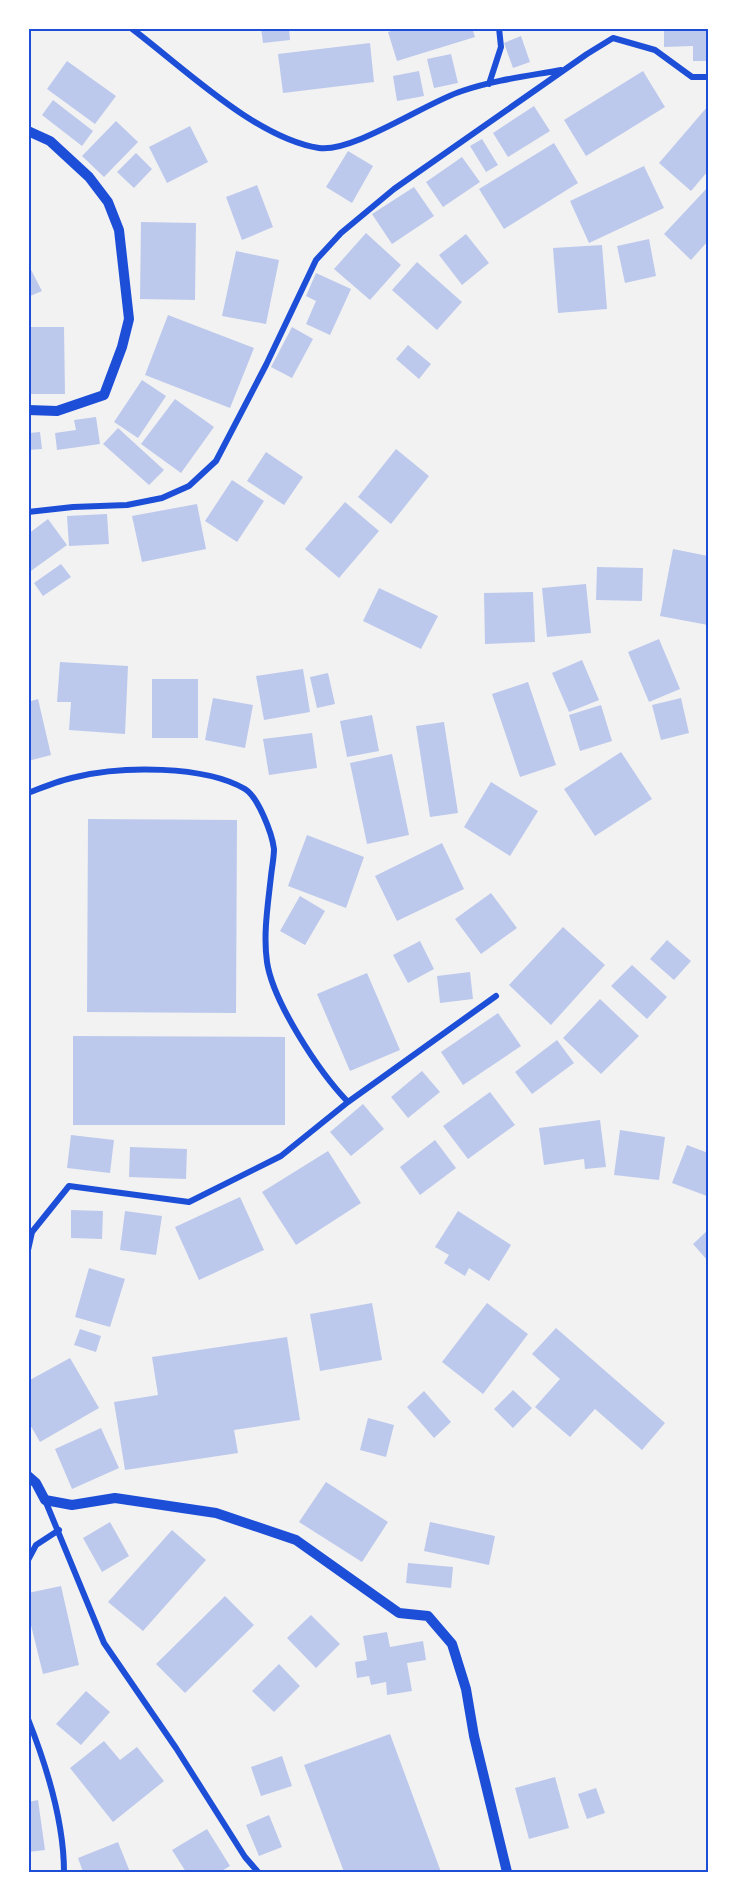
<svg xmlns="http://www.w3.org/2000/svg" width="737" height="1901" font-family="Barlow,sans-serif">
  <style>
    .building { fill: #bdc9ec }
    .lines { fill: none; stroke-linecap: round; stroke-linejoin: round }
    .minor { stroke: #1d4ed8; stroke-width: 6 }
    .tertiary { stroke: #1d4ed8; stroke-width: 10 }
    .neatline { fill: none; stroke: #1d4ed8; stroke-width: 2 }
  </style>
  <rect width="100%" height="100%" fill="#f2f2f2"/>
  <path class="building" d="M261,28h28l1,12 -27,3z
    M400,28h72l3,9 -78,24 -9,-29z
    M664,28h44v33h-15v-15l-29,1z
    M521,36l9,26 -17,6 -9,-25z
    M370,43l4,39 -91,11 -5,-39z
    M451,54l7,29 -24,5 -7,-29z
    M67,61l49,35 -21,28 -48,-35z
    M419,71l5,25 -27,5 -4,-25z
    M643,71l22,36 -79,49 -22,-36z
    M53,100l40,31 -11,15 -40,-31z
    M534,106l16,25 -42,26 -15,-24z
    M708,106v65l-17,20 -32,-28z
    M116,121l22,21 -34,35 -22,-21z
    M190,126l18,36 -41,21 -18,-36z
    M482,139l16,26 -12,7 -16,-26z
    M554,143l24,40 -74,46 -25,-40z
    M348,151l25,15 -21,37 -26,-16z
    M136,153l16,16 -18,19 -17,-16z
    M462,157l18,25 -37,25 -17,-25z
    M644,166l20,42 -75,35 -19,-42z
    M257,185l16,42 -31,13 -16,-43z
    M414,187l20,29 -42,28 -20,-30z
    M708,187v54l-17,19 -27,-26z
    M141,222l55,1 -1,77 -55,-1z
    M366,233l35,32 -31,35 -36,-31z
    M466,234l23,29 -27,22 -23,-30z
    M649,239l7,37 -31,7 -8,-37z
    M602,245l5,64 -49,4 -5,-65z
    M236,251l43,9 -13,64 -44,-8z
    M417,262l45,40 -25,28 -45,-40z
    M28,264l14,27 -14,6z
    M316,273l35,16 -21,46 -24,-11 10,-23 -10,-5z
    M168,315l86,33 -24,60 -85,-33z
    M28,327h36l1,67h-37z
    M292,327l21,12 -21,39 -21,-11z
    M408,345l23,19 -12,15 -23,-20z
    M142,380l24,16 -28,42 -24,-16z
    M175,399l39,28 -33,46 -40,-29z
    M96,417l4,27 -43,6 -2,-17 21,-3 -2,-10z
    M118,428l46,42 -15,15 -46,-41z
    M40,432l2,17 -14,1v-17z
    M396,449l33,27 -38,48 -33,-27z
    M266,452l37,25 -19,28 -37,-24z
    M232,480l32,21 -27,41 -32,-21z
    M345,502l34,29 -40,47 -34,-29z
    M197,504l9,45 -64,13 -10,-46z
    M107,514l2,30 -40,2 -2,-30z
    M48,519l19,26 -39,28v-39z
    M673,549l35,7v69l-48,-9z
    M61,564l10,13 -28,19 -9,-13z
    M597,567l46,1 -1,33 -46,-1z
    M586,584l5,49 -44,4 -5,-49z
    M379,588l59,28 -17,33 -58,-28z
    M533,592l2,50 -50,2 -1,-51z
    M659,639l21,50 -31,13 -21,-50z
    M582,660l17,40 -30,12 -17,-39z
    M60,662l68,4 -3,68 -56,-4 2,-28h-14z
    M303,669l7,43 -46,8 -8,-44z
    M328,673l7,31 -18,4 -7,-31z
    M152,679h46v59h-46z
    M528,682l28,83 -36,12 -28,-83z
    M213,698l40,7 -8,43 -40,-8z
    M681,698l8,35 -28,7 -9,-35z
    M38,699l13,56 -23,6v-59z
    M601,705l11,36 -32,10 -11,-36z
    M372,715l7,36 -32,6 -7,-36z
    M444,722l14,91 -28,4 -14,-91z
    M312,733l5,35 -48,7 -6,-36z
    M621,752l31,47 -57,37 -31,-47z
    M392,754l17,81 -42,9 -17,-81z
    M491,782l47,29 -28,45 -46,-29z
    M88,819l149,1 -1,193 -149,-1z
    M307,835l57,22 -18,51 -58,-22z
    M442,843l22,46 -67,32 -22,-45z
    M491,893l26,35 -36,26 -26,-35z
    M300,896l25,15 -20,34 -25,-14z
    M563,927l42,38 -54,60 -42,-40z
    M667,940l24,21 -17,19 -24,-21z
    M420,941l14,28 -26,14 -15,-28z
    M632,965l35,32 -20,22 -36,-33z
    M470,972l3,27 -33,4 -3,-27z
    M367,973l33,77 -50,21 -33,-77z
    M600,999l39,37 -38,38 -38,-36z
    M498,1013l23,33 -58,39 -22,-33z
    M73,1036l212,1v88h-212z
    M557,1040l17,23 -42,31 -17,-22z
    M422,1071l18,21 -32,26 -17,-21z
    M490,1092l25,33 -47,34 -25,-33z
    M363,1104l21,25 -33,27 -21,-24z
    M600,1120l6,47 -21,2 -1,-10 -40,6 -5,-37z
    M620,1130l45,7 -6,43 -45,-5z
    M71,1135l43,5 -4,33 -43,-5z
    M435,1140l21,28 -36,27 -20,-28z
    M687,1145l21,8 -1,43 -35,-13z
    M130,1147l57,2 -1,30 -57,-2z
    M328,1151l33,52 -65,42 -34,-53z
    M240,1197l24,53 -65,30 -24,-53z
    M71,1210l32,1 -1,28 -31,-1z
    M125,1211l37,5 -6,39 -36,-5z
    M458,1211l53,34 -22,36 -20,-13 -4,8 -21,-13 5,-8 -14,-8z
    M708,1230v31l-15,-17z
    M89,1268l36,11 -15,48 -35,-10z
    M372,1303l10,57 -62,11 -10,-57z
    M487,1303l41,31 -45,60 -41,-32z
    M556,1328l109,95 -23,27 -47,-41 -25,28 -35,-30 25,-28 -28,-25z
    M80,1329l21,7 -5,16 -22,-7z
    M287,1337l13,83 -66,10 4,23 -113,17 -11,-68 44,-7 -6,-38z
    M70,1358l29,50 -59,34 -12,-21v-40z
    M513,1390l19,18 -19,20 -19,-19z
    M424,1391l27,31 -17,16 -27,-31z
    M368,1418l26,7 -8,32 -26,-7z
    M101,1428l18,40 -47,21 -17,-40z
    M326,1482l62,40 -26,40 -63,-40z
    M110,1522l19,34 -27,16 -19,-34z
    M430,1522l65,14 -6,29 -65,-14z
    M172,1530l34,30 -63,71 -35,-29z
    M408,1563l45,4 -2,21 -45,-5z
    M61,1586l18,79 -36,9 -15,-61v-20z
    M225,1596l29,29 -69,68 -29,-29z
    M311,1615l29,29 -24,24 -29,-30z
    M387,1632l3,15 33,-6 3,19 -19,3 5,28 -25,4 -1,-13 -15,3 -2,-9 -12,2 -2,-16 12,-2 -4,-24z
    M279,1664l21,22 -26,26 -22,-21z
    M86,1691l24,21 -29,33 -25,-21z
    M390,1734l51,138h-97l-40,-107z
    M104,1741l16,19 17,-13 27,34 -51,41 -43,-54z
    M282,1756l10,30 -31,10 -10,-29z
    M555,1777l14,51 -40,11 -14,-51z
    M596,1788l9,25 -18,6 -9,-25z
    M38,1800l7,50 -17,2v-50z
    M269,1815l13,32 -23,9 -13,-31z
    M207,1829l23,37 -10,6h-34l-14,-22z
    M118,1842l12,30h-47l-5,-14z"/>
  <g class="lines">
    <path class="minor" d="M131,28c52,39 124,110 188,120 34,5 108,-46 143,-57 32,-11 66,-15 99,-21
      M489,84l12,-37 -2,-19
      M28,512l45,-5 54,-2 35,-7 27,-12 27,-25 50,-96 50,-105 25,-27 53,-44 193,-135 26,-16 42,12 37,27h16
      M28,793c16,-6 32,-13 48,-16 45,-11 128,-12 169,12 13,8 27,44 29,60 0,8 -2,18 -3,27 -3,28 -8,58 -4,86 6,40 52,110 81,140
      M28,1250l4,-18 37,-46 120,16 92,-46 67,-54 148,-106
      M45,1500l59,143 72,105 69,109 13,15
      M28,1560l8,-15 23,-15
      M28,1719c19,48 36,102 36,153"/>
    <path class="tertiary" d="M28,131l22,10 39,36 19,25 11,28 10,89 -7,28 -18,48 -47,16 -29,-1
      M28,1476l8,7 9,17 27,5 43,-7 101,15 80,27 103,73 29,3 24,28 14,45 8,47 33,136"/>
  </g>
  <rect width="737" height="1901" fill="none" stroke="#ffffff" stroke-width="60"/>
  <rect x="30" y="30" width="677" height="1841" class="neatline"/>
</svg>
